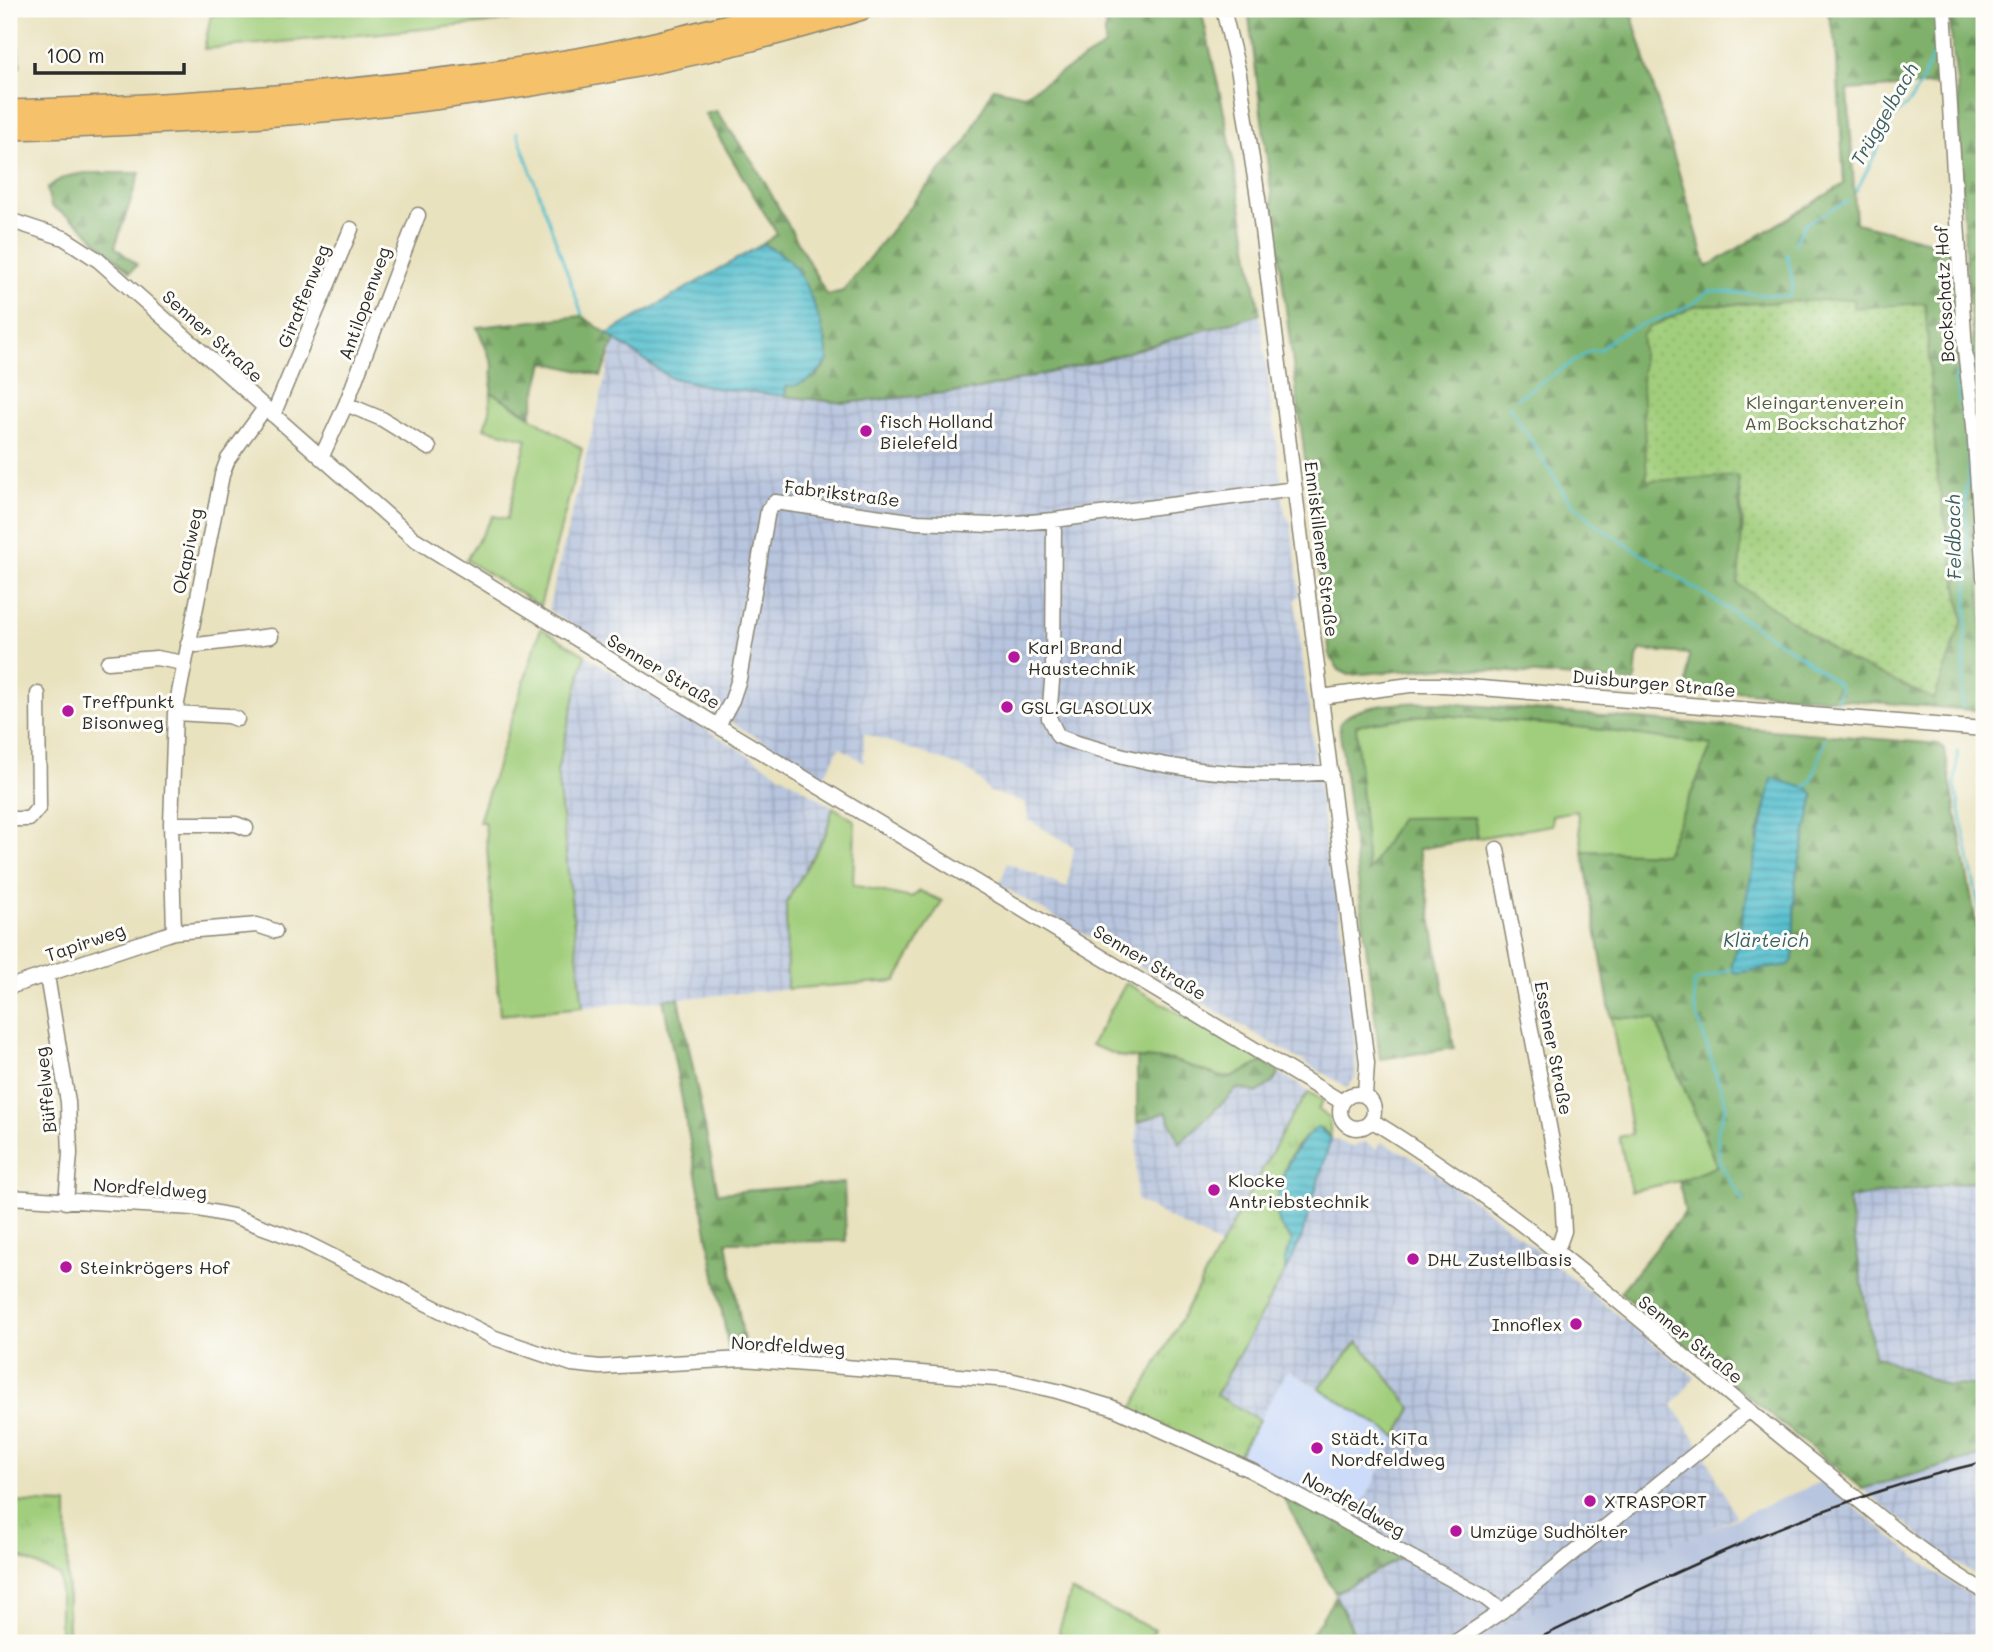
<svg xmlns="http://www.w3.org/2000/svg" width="1993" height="1652" font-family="Mali,sans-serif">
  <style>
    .built { fill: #ccdbf9 }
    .industrial { fill: url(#industrial-grid) }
    .railway { fill: #b8c5de }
    .grass { fill: #a1ce7c; stroke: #667c54; stroke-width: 2 }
    .forest { fill: url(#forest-firs); stroke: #566e4c; stroke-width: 2; fill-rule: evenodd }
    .park { fill: url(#park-tufts); stroke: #667c54; stroke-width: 2 }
    .garden { fill: url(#garden-dots); stroke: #667c54; stroke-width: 2 }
    .water { fill: url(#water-rules); stroke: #40757c; stroke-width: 2 }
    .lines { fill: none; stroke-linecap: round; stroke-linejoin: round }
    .stream { stroke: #54bfce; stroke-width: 2.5 }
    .minor-casing { stroke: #8a8675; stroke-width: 17 }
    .highway-casing { stroke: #8a8675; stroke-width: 24 }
    .minor { stroke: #fff; stroke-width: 14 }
    .highway { stroke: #f5c16b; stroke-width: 21 }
    .rail { stroke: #2b2b2b; stroke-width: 2.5 }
    .poi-dot { fill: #b5179e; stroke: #fdfcf7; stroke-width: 2.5 }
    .labels { text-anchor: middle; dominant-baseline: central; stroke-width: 6; stroke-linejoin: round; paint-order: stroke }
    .street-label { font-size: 18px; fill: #2b2b2b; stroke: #fdfcf7 }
    .park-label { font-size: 18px; fill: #4e5c43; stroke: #fdfcf7 }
    .poi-label { font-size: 18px; fill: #2b2b2b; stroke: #fdfcf7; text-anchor: start }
    .water-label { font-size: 19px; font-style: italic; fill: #395f64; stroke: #fdfcf7 }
  </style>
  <defs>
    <pattern id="industrial-grid" width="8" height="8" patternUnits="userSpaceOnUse" patternTransform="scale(1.75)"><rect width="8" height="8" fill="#b8c5de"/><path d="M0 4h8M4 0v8" fill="none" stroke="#9ea9bf"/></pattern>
    <pattern id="forest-firs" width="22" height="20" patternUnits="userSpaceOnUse" patternTransform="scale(1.75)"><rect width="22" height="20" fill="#80b16c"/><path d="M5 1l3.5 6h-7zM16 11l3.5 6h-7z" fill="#699059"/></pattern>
    <pattern id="park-tufts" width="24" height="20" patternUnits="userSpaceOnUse" patternTransform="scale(1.75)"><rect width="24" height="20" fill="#a1ce7c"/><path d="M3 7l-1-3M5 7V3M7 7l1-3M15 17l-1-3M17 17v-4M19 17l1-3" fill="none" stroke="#8bb16b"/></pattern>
    <pattern id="garden-dots" width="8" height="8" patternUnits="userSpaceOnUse" patternTransform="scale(1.75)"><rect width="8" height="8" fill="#a1ce7c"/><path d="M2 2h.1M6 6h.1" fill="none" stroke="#8bb16b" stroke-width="1.8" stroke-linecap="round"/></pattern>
    <pattern id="water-rules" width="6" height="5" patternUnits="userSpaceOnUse" patternTransform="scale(1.75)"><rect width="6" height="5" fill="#54bfce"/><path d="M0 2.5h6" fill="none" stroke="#469ba7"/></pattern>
  </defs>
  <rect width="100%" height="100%" fill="#fdfcf7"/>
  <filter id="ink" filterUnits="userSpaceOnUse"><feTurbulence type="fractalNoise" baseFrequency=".0143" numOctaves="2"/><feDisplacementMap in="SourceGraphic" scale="14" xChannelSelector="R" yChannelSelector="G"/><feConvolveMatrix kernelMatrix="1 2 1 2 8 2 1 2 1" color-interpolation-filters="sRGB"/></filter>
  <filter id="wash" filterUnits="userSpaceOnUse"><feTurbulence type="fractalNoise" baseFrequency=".00686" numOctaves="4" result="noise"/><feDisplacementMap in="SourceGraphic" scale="28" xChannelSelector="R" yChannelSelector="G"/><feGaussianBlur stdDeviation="1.57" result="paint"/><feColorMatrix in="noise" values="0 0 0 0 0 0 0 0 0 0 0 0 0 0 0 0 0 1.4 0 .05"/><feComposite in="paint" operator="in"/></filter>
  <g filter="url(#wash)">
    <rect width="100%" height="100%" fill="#e9e2bf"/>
    <path class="built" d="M1288,1370l109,67 -43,84 -118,-62z"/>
    <path class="industrial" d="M1260,314l25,200 6,9 9,71 -5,6 35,276h5l20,153 1,48 -9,10 -347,-202 7,-22 60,25 7,-41 -45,-27 -4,-18 -35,-10 -15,-17 -21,-11 -90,-31v30l-24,-16 -17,31 -275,-168 67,-271 54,38 46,11 129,15 166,-22 84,-19z
      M585,655l248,152 -7,26 -40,70 1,86 -204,18 -26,-236z
      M1279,1072l30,20 -18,25 -70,129 -85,-46 1,-77 29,-11 14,30 58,-54 35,-6z
      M1331,1138l21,9 13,-5 11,7 5,-7 30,14 81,58 203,163 -22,28 32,49 31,62 -267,127h-108l-26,-50 68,-36 -49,-36 58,-114 -54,-66 -39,47 -31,-18 -29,50 -43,-25 84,-151z
      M1984,1180v204l-37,2 -73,-30 -26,-158z
      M1984,1467v113l-35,-21 -75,-61z
      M1852,1505l84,68 48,30v40h-443l229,-110 3,7z"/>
    <path class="railway" d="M1984,1455v12l-110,31 -12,-9z
      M1823,1481l29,24 -79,35 -4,-7 -228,110h-72l198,-96z"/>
    <path class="grass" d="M285,9h311l-117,15 -275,25 7,-34 73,2z
      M491,392l91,57 -42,157 -74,-46 27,-44 14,3 20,-80 -43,-11 6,-17z
      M541,628l44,27 -28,116 26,236 -83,8 -15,-193h-6z
      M1431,714l157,14 124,17 -47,109 -82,-3 -6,-40 -25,4v10l-74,13 -4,-21 -107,56 -12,-148z
      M833,807l22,14 -2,64 58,13 9,-7 22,10 -46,80 -109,8 -1,-86 40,-70z
      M1126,983l137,78 -21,14 -20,2 -50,-17 -50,-3 -31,-12z
      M1611,1017l44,2 62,148 -38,14 -48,10 -12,-54 13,-3z
      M1358,1341l54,67 -15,29 -78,-49z
      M1071,1591l84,39 -10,13h-84l-2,-12z"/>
    <path class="forest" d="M9,9h3l8,57h-11z
      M1105,9h96l25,112 34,193 -166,48 -118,28 -132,13 -59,-7 1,-10 29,-8 13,-17 -2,-20 -38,-82 -25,-15 14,-10 -72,-120 11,-3 39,54 72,130 16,-4 76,-96 46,-51 28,-56 31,7 81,-49z
      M1248,9h382l77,258 137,-83 -8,-141 -9,-34h112l5,75 -96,6 8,133 98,24c13,154 30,310 30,464l-297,-24 2,-33 -48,-4 -4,7 -2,25 -187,-15 -99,8 -10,-5 -9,-14zM1853,299l1,9 83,168 26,143 -221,-73 -4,-70 -90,-148 48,-22z
      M1948,9h36l-7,35 7,75v304h-4l-14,-160 -9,-180z
      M86,173h54l-25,74 22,18 -7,7 -52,-49 -27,-17 -4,-17c12,-12 23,-14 39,-16z
      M582,316l33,23 -14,37 -57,-14 -13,53 -40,-23 2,-28 -16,-37z
      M1435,702l503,42 7,7 39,216v213l-136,18 26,157 73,31 37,-2v71l-122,34 -242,-197 65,-80 -6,-31 38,-15 -62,-147 -44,-2 -28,-166 82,3 47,-109 -124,-17 -157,-14 -75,11 12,147 32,-54 74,-1 4,21 -59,11 35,199 -74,11 -41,-334c12,-23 71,-22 96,-23zM1773,778l41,17 -19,87 -2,78 -36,-121z
      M679,998l39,195 126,-10 2,58 -119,1 19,112 -16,1 -67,-356z
      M1137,1058l35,2 50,17h11l30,-15 16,10 -6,10 -16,11 -19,-5 -58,55 -14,-31 -29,11z
      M1278,1487l125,70 -68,36z
      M1336,1596l23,47 -52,-2z"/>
    <path class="park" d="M1309,1092l14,9 -5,8 11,9 2,20 -9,-10c-34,10 -45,57 -44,88l1,7 13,18 -7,17v14l-69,123 43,25 -23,39 -105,-48 160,-294z
      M9,1502l58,2 1,139h-8v-67l-51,-24z"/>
    <path class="garden" d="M1854,299v9l71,-5 12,173 26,143 -29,80 -86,-39 -110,-76 5,-61 -5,-47 -91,5 -5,-96v-49l6,-8 48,-22z"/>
    <path class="water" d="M1984,14v105l-7,-75z
      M763,244c8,4 17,9 24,15 22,20 38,73 41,101 -11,15 -23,27 -42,26l-1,10 -70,-8 -46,-11 -62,-43z
      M1772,778l37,11 5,6 -19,87 -2,78 -4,5 -53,8 -5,-4z
      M1318,1127l13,11 -30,101 -16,33v-14l7,-17c-4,-6 -11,-12 -13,-19 -10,-29 14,-79 39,-95z"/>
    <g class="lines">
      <path class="stream" d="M517,132l65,182
        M1856,192l37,-73 19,-20 11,-20 15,-37 -1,-33
        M1795,244l10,-20 43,-23
        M1972,367l12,-2
        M1960,369l-5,9 11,55 3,40 -4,21 4,73 -7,141
        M1517,398l73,-47 10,-1c25,-30 80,-28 108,-59l82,5 3,-12 -6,-30
        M1509,406l59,93 31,28 205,131 33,25 3,5 -3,13
        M1958,751l-3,34 29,149
        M1805,787l7,-6 13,-42
        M1731,969l-37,13v24l32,99 -9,27 3,32 23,37"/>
    </g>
  </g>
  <g filter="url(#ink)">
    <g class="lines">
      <g class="minor-casing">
        <path id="minor" d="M1223,9l16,65 19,124 109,865 -2,32
          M1944,9l21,342 9,75 10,151
          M9,220l55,18 34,22 315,278 305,188 624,376
          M346,404l36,15 47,29
          M265,408l-37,51 -6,16 -47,238 -4,111 3,108 83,-7 18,6
          M273,415l78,-186
          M321,458l25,-54 72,-189
          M1054,520l-1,149 -4,49 9,18c15,7 31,10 47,15 74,21 148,28 226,21
          M188,643l9,2 74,-9
          M108,662l48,-4 28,5
          M1321,697l89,-12h34l540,44
          M175,713l53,3 9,3
          M718,726l14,-26 7,-21 29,-169 7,-8 142,20 74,3 63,-5 241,-31
          M9,819h20l10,-12 -1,-113
          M171,824h65l10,4
          M1497,849l65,346 2,36 -8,22
          M47,976l21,126 2,52 -4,48
          M9,987l165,-55
          M1340 1111a17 17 0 1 1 34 0a17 17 0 1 1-34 0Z
          M1371,1120c160,97 298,228 444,344 54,44 108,93 169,127
          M9,1197l184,11 40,8 71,26 191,96 77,26 28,3 143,-8 266,21 48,11 54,16 141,64 232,126 18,14
          M1454,1643l48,-32 246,-200"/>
      </g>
      <g class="highway-casing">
        <path id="highway" d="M9,111c192,-7 384,-20 574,-53 70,-13 138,-31 206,-49
          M9,129c287,-8 577,-34 853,-120"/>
      </g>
      <use href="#minor" class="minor"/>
      <use href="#highway" class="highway"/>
      <path class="rail" d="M1529,1643c148,-72 294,-144 455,-181"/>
    </g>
  </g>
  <g class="poi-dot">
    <circle cx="866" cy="431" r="7"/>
    <circle cx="1014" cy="657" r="7"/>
    <circle cx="1007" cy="707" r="7"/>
    <circle cx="68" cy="711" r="7"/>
    <circle cx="1214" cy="1190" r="7"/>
    <circle cx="1413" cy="1259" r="7"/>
    <circle cx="66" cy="1267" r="7"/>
    <circle cx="1576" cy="1324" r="7"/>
    <circle cx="1317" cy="1448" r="7"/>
    <circle cx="1590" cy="1501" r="7"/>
    <circle cx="1456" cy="1531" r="7"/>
  </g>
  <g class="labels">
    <g class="street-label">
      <text transform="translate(1944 294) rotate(-93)">Bockschatz Hof</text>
      <text transform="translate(303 296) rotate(-68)">Giraffenweg</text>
      <text transform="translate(364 303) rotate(-70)">Antilopenweg</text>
      <text transform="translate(213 336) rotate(42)">Senner Straße</text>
      <text transform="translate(842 493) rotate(7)">Fabrikstraße</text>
      <text transform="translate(1322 549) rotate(83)">Enniskillener Straße</text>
      <text transform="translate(187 551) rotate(-78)">Okapiweg</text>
      <text transform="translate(664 671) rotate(31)">Senner Straße</text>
      <text transform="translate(1654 683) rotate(5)">Duisburger Straße</text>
      <text transform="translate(85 942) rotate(-19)">Tapirweg</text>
      <text transform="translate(1150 962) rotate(31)">Senner Straße</text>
      <text transform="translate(1554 1048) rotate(79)">Essener Straße</text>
      <text transform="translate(45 1090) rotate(-96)">Büffelweg</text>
      <text transform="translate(150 1188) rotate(4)">Nordfeldweg</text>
      <text transform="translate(1691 1339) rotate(39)">Senner Straße</text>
      <text transform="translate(788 1345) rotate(3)">Nordfeldweg</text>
      <text transform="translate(1354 1504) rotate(29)">Nordfeldweg</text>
    </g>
    <g class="park-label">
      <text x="1825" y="402">Kleingartenverein<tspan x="1825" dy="21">Am Bockschatzhof</tspan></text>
    </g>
    <g class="poi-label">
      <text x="880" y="421">fisch Holland<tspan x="880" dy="21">Bielefeld</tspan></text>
      <text x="1028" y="647">Karl Brand<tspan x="1028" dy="21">Haustechnik</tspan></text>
      <text x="82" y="701">Treffpunkt<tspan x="82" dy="21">Bisonweg</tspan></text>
      <text x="1021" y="707">GSL.GLASOLUX</text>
      <text x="1228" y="1180">Klocke<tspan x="1228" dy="21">Antriebstechnik</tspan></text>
      <text x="1427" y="1259">DHL Zustellbasis</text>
      <text x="80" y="1267">Steinkrögers Hof</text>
      <text x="1562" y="1324" text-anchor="end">Innoflex</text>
      <text x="1331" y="1438">Städt. KiTa<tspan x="1331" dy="21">Nordfeldweg</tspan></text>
      <text x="1604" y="1501">XTRASPORT</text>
      <text x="1470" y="1531">Umzüge Sudhölter</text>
    </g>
    <g class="water-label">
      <text transform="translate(1884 114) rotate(-60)">Trüggelbach</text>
      <text transform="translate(1953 537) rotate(-91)">Feldbach</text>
      <text x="1766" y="939">Klärteich</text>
    </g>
  </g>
  <rect width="1993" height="1652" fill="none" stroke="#fdfcf7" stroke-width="35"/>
  <path d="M35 63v10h149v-10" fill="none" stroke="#2b2b2b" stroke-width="3.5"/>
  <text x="46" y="63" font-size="21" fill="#2b2b2b" stroke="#fdfcf7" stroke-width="5" paint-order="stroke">100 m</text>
</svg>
